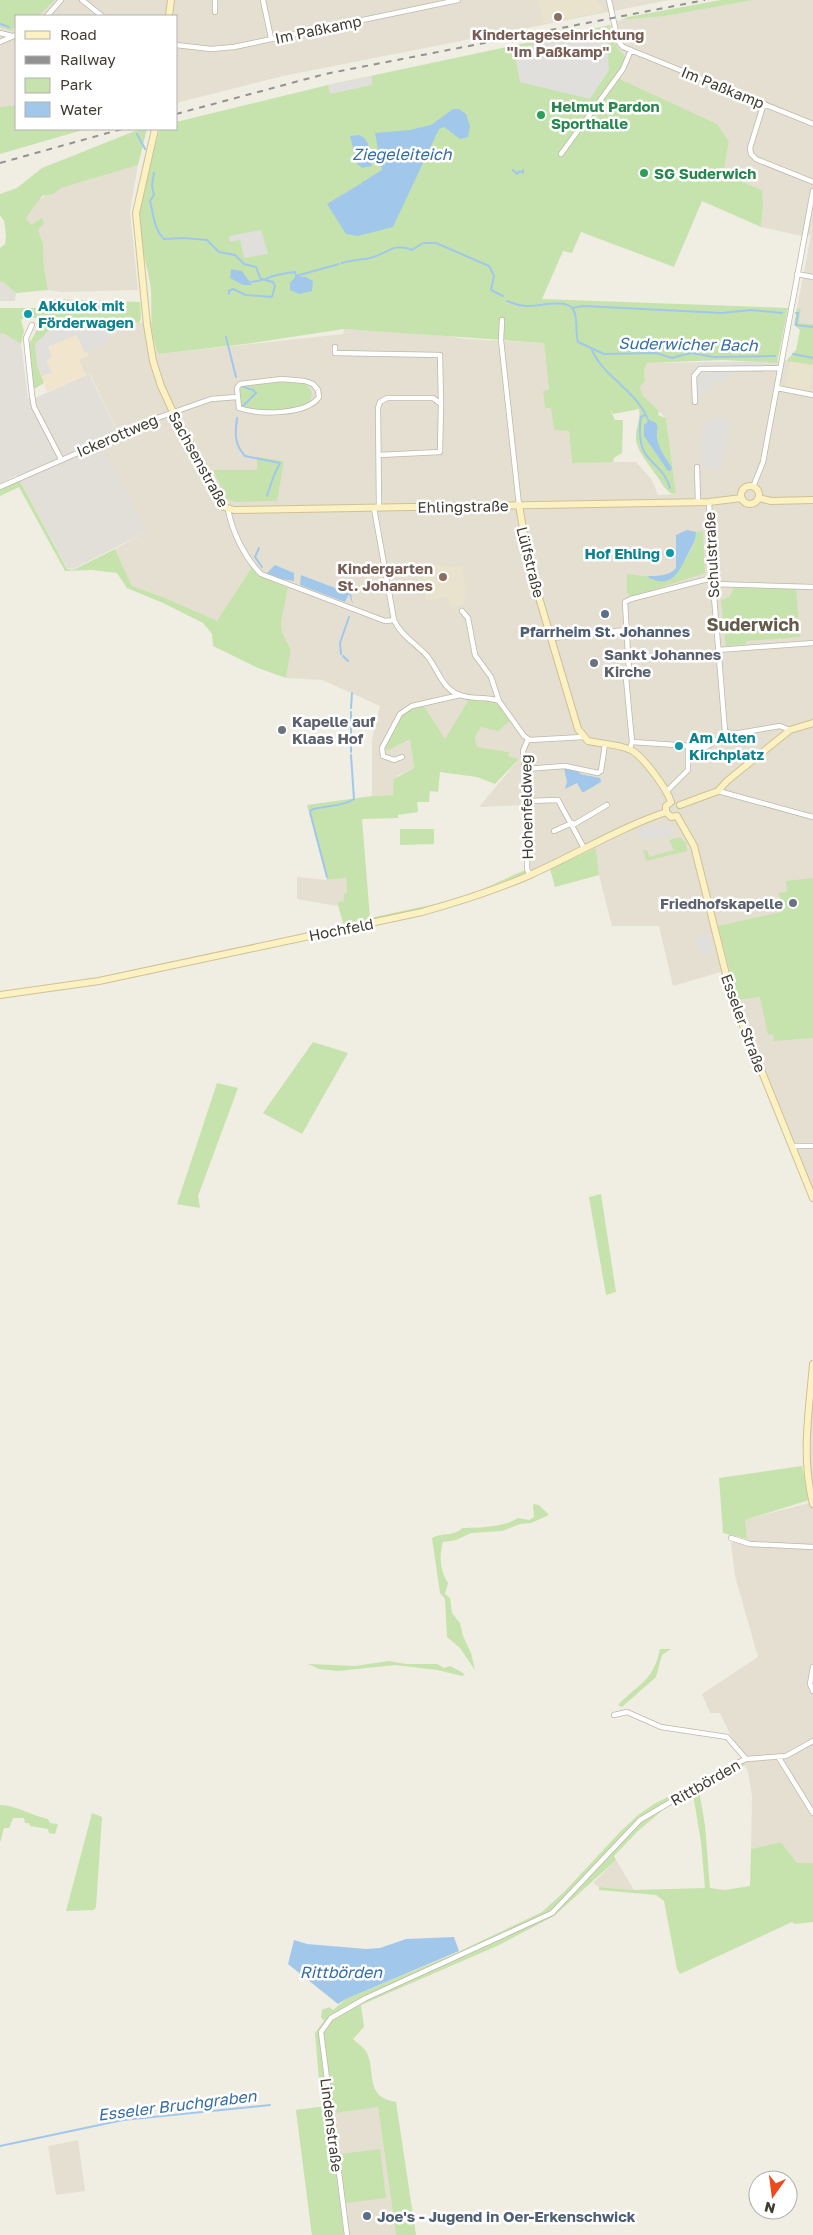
<svg xmlns="http://www.w3.org/2000/svg" width="813" height="2235" font-family="'Golos Text',sans-serif">
  <style>
    .residential { fill: #e4dfd1 }
    .commercial { fill: #f2e5ce }
    .industrial { fill: #e2ded8 }
    .education { fill: #e9e3cd }
    .green { fill: #c7e3ad }
    .parking { fill: #e1dfdb }
    .water { fill: #a1c8eb }
    .lines { fill: none; stroke-linecap: round; stroke-linejoin: round }
    .stream { stroke: #a1c8eb; stroke-width: 2 }
    .street-casing { stroke: #beb8a9; stroke-width: 6 }
    .secondary-casing { stroke: #cec295; stroke-width: 8 }
    .street { stroke: #fff; stroke-width: 4.5 }
    .secondary { stroke: #fbf1c2; stroke-width: 6 }
    .rail { stroke: #929292; stroke-width: 2; stroke-dasharray: 6 6; stroke-linecap: butt }
    .education-dot { fill: #8d6e63; stroke: #fff; stroke-width: 2 }
    .leisure-dot { fill: #2e9e5b; stroke: #fff; stroke-width: 2 }
    .culture-dot { fill: #0f9aa8; stroke: #fff; stroke-width: 2 }
    .service-dot { fill: #5c6f8a; stroke: #fff; stroke-width: 2 }
    .worship-dot { fill: #6b7280; stroke: #fff; stroke-width: 2 }
    .labels { text-anchor: middle; dominant-baseline: central; stroke-width: 5; stroke-linejoin: round; paint-order: stroke }
    .street-label { font-size: 15px; fill: #413d33; stroke: #fff }
    .education-label { font-size: 15px; font-weight: bold; fill: #785e54; stroke: #fff }
    .leisure-label { font-size: 15px; font-weight: bold; fill: #27864d; stroke: #fff; text-anchor: start }
    .culture-label { font-size: 15px; font-weight: bold; fill: #0d838f; stroke: #fff; text-anchor: start }
    .service-label { font-size: 15px; font-weight: bold; fill: #4e5e75; stroke: #fff }
    .worship-label { font-size: 15px; font-weight: bold; fill: #5b616d; stroke: #fff; text-anchor: start }
    .water-label { font-size: 16px; font-style: italic; fill: #346ea6; stroke: #fff }
    .quarter-label { font-size: 18px; font-weight: bold; fill: #645b4b; stroke: #fff }
  </style>
  <rect width="100%" height="100%" fill="#f0ede3"/>
  <path class="residential" d="M0,0h669l-386,76 -107,27v-87h-160v89l-16,2v-80l12,3z
    M753,0h60v324l-14,-1 2,-14 -4,-1 14,-73 -9,1 -41,-9 2,-19 -1,-18 -21,-8 2,-7 -19,-5 5,-29 -12,-17 -99,-46 8,-21 -10,-10 -6,-22 11,-5 45,-4z
    M138,165l-8,46 8,79 -77,2 -13,-2 -4,-21 -1,-25 -5,-14 6,-7 -13,3 -5,-8 12,-18 22,-12z
    M104,321l35,2 13,-2 2,23 5,10 184,-20 1,-5 68,3 56,7 76,4 5,47 -4,18 6,-1 18,23 3,32h64l16,18 6,15 18,-1 -10,-76 -23,-22 -3,-9 5,-6 -1,-10 3,-8 143,-2 23,4v833l-67,-158 -25,-68 -48,14 -14,-60h-47l-13,-51 -3,-27 -66,28 -5,-6 1,-65 -47,2 40,-48 -11,-3v-4l-31,-5 -2,-10 6,-10 -12,-28 -24,41 -21,-34 -37,45 23,-13 4,30 -17,8 -4,19 -21,1v-56l8,-34 -58,-26 -36,-2 5,-28 -9,-18 -1,-9 7,-35 -28,-12 -8,-9 -35,55 -54,-25 -31,-11 -17,-37 33,-18 -51,-91 20,-10 -27,-56 -4,1 -8,-15 10,-5 -1,-3 21,-26z
    M297,877l30,3 19,-2 1,15 -3,8 -7,1v4l-40,-7z
    M813,1404v87l-6,-39z
    M813,1502v361h-16l-16,-21 -30,7 1,-53 -4,-24 -28,-59h-10l-8,-19 56,-37 -23,-81 -4,-33 16,-4 -3,-19z
    M616,1860l18,30 -35,-3 -6,-4z
    M327,2106l9,7 42,-6 18,128h-84l-16,-125z
    M78,2140l7,51 -29,4 -8,-49z"/>
  <path class="commercial" d="M104,321l5,8 1,11 -23,12 2,3 -10,5 7,15 -39,17 -10,-27 9,-32z"/>
  <path class="industrial" d="M0,282h3l13,11 -1,8h-15z
    M3,333l18,11 7,54 5,1 56,-25 28,57 -19,9 50,91 -75,38 -6,-1 -50,-93 -17,9v-150z"/>
  <path class="education" d="M538,0h59l8,11 -62,12z
    M790,361l23,4 -4,26 -23,-4z
    M419,562l29,5h14l4,23 -3,15 -12,2 -3,-11 -22,5z"/>
  <path class="green" d="M0,0h55l-17,16h-22v12h-3l-1,3 -12,-4z
    M721,0h32l-87,16 -45,4 7,-3z
    M610,25c2,15 5,22 16,32l-8,21 99,46 12,17 -5,29 19,5 -1,7 20,8 1,18 -2,19 -59,-26 -28,66 -93,-35 -9,21 -9,-2 -21,48 246,9 -11,55 -54,-3 -76,3 -3,8 1,10 -5,6 3,9 16,15 -1,4 8,3 10,76 -6,-1 -6,-6c-7,-13 -27,-34 -28,-47 -1,-11 5,-21 3,-31l-26,5 -3,-5 5,11h8l-1,33 -8,5 -1,4 -41,1 -3,-32 -15,-1 -3,-22h-6l-2,-17 6,-1 -5,-47 -200,-14 -91,14 -94,11c-10,-19 -7,-43 -8,-64 -2,-15 -6,-31 -10,-45 -8,-35 9,-82 19,-116h16v-7l152,-37z
    M16,105v24h70l-86,25v-47z
    M140,129h7l-9,36 -77,23 -8,6 -11,2 -16,22 5,7 11,-7 2,5 -6,7 5,14 1,25 4,21 -32,3 -13,-11h-3v-34l5,-4 1,-9 -2,-14 -4,-6v-21l17,-6 25,-20z
    M49,299l91,3 1,17 -2,4 -65,-3 -28,13 -9,32 7,18 -8,5h-3l-4,-44 10,-18 1,-7 -14,-3 -5,4 3,11 -3,13 -18,-11 -3,1v-26h45z
    M797,308l4,1 -2,14 14,1v41l-27,-4 10,-11 4,-20 -6,-5z
    M280,381l26,3 6,8 -1,8c-11,12 -55,12 -70,7l-1,-21z
    M257,457l27,4 -7,40 -42,1 -8,-3 -14,-29h44z
    M20,481l47,88 6,1 42,-21 17,37 31,11 54,24 35,-54 8,9 28,12 -7,35 1,9 9,18 -5,28 -28,-10 -45,-22 -1,-12 -9,-11 -40,-20 -36,-15 -10,-15 -25,-3 -27,1 -46,-84 -19,9v-6z
    M703,531l2,42 -74,24 -4,-4v-19l42,5c12,-13 27,-29 27,-47z
    M733,588l63,1 4,48 -54,4v3l-20,2 -5,-46c6,-1 12,-5 12,-12z
    M469,699c26,1 25,0 42,21l-13,11 -17,-4 -6,10 2,10 32,5 -1,4 11,3 -24,25 -18,-7 -37,-5 -2,20 -8,-1 -1,11h-12l1,10 -20,3v3l-36,1 8,99 70,-15 38,-12 47,-21v3l-102,39 -77,13 -3,-2 -6,-21 7,-1v-7l3,-1 -1,-15 -19,2 -20,-75 65,-9 21,-1 1,-16 20,-11 -4,-29 -23,12 -3,-5c10,-19 16,-38 40,-40l21,33z
    M400,829h34v15l-34,1z
    M680,837l6,6 1,8 -41,10 -3,-11h4l2,7 25,-7 -5,-10z
    M596,848l3,27 -44,12 -5,-18z
    M813,878v160l-39,3 -1,-7 -5,1 -8,-38 -22,3 -20,-74 63,-14 -2,-19 8,-1 -1,-11z
    M313,1042l35,11 -46,81 -39,-21z
    M217,1083l21,5 -40,108 2,12 -23,-4z
    M601,1194l15,98 -10,3 -17,-98z
    M802,1466l7,34 -64,20 2,19 -24,-6 -4,-55z
    M533,1504l6,1 10,10 -18,8 -11,1 -18,7 -31,2 -15,7 -13,2c-4,14 -3,29 5,41l-3,11 5,4 2,15 8,10 3,13 8,17 4,17 -15,-22 -13,-11 -2,-38 -5,-6 -8,-55c10,-6 22,-1 30,-10 16,0 43,-1 56,-10l11,2 5,-3z
    M660,1649h11l-9,6 -6,22 -34,30 -4,-2c21,-22 35,-23 42,-56z
    M389,1661l17,3h31l7,4 6,-2 15,8 -3,2 -25,-6 -42,-5 -57,6 -19,-2 -11,-5 47,2z
    M742,1759l3,6 -46,26 6,34 5,63 15,2 25,-4 1,-37 30,-7 16,21h16v59l-18,2 -3,-2 -112,52 -3,-5 -13,-68 -8,-6 -57,-5v-3l35,3 71,-2 -4,-46 -8,-48 -29,15 -26,22 -24,25 2,4 -62,56 -57,30 -136,59 3,22 -11,12c4,4 12,9 14,14 9,19 -3,44 29,49l20,133h-20l-18,-128 -42,6 -3,-13 -12,3 -6,-70 9,-12 -3,-4 1,-7 7,-3 4,3 13,-11 110,-46 86,-41 22,-20 56,-60 18,-17 16,-11z
    M0,1805c16,0 30,10 48,14l2,4 8,1 -3,10 -6,-1 -1,-4 -18,-3 -1,-3h-4l-1,-5h-11l-4,10h-5l-4,15z
    M92,1813l10,4 -6,90 -2,3 -28,1z
    M327,2106l17,129h-32l-16,-125z
    M380,2149l6,49 -40,5 -6,-49z"/>
  <path class="parking" d="M583,33l24,7 2,30 -19,29 -70,-17 -6,-33 62,-13 5,2z
    M372,76v9l-42,9 -2,-9z
    M261,230l7,24 -24,4 -4,-18 -10,2 -1,-6z
    M74,320l30,1 5,8 1,11 -25,13 -9,-18 -28,12 4,10 -6,4 6,11 -10,4 -5,-11 -2,-21 10,-10z
    M697,362h72v4h-72z
    M703,371h33v4h-9l-1,5 -12,3 -4,5 -9,4v5h-4v-19z
    M717,417l13,2 -9,51 -17,-3v-3l-3,-3 2,-36z
    M665,823l1,3 6,-1 3,3 -3,2 1,4 -31,8 -4,-16 5,-1 1,3 16,-4 1,4 1,-4z
    M709,933l5,19 -13,3 -5,-19z"/>
  <path class="water" d="M453,109h6l7,5 4,12 -2,11 -8,2 -16,-12 -5,2 -46,98 -35,9 -12,-2 -19,-30 33,-20 2,1 -1,-2 21,-13 -7,-37 35,-3 21,-5z
    M359,135c12,4 11,20 13,31l-10,2 -5,-4 -7,-28z
    M231,269l11,2 10,14h-9l-13,-7z
    M296,276l10,1 7,4 -1,10 -13,3 -9,-4v-7z
    M650,420l6,3c3,5 0,9 1,15 2,12 9,20 15,30l-2,3h-2l-24,-35v-11z
    M687,530l9,2c0,9 -4,14 -8,22 -9,17 -15,35 -39,24l-1,-2c10,0 21,0 28,-8v-33z
    M275,565l19,8v8l-12,-2 -15,-6z
    M301,575l50,19 2,11 -4,-11 -4,8 -45,-17z
    M564,768l14,2 2,4 20,4 1,4 -17,10h-2l-5,-9 -12,6 2,-7z
    M454,1937l5,14 -113,48 -8,5 -50,-40 6,-24 13,4 59,5 14,-1 26,-9z"/>
  <g class="lines">
    <path class="stream" d="M0,24l9,3
      M137,134l8,15
      M513,170l4,4 3,-3 3,2v-3
      M154,173l-2,13 2,9 -4,6c4,14 3,27 14,38l20,-1 23,2 12,12 16,3 9,9 12,3 4,11 4,2c6,-4 23,-7 31,-8l1,4 43,-12
      M425,243h11l53,23 5,10 -3,14 12,6
      M342,263c9,-3 19,-3 28,-5 17,-4 23,-16 42,-8l11,-7
      M251,282l11,-2
      M229,294v-3l4,-2 13,6 26,2 3,-11 -2,-4 -8,-2
      M507,301c6,2 12,5 19,5 12,1 42,-9 48,5 4,9 1,21 4,31l26,12 52,-1 16,5 19,-5 23,4 61,-1
      M572,308l11,-2 139,7 29,-3 31,3
      M796,313h2l-2,12 17,2
      M226,337l10,40
      M592,350c12,28 45,40 57,72
      M793,354l20,4
      M243,406l13,-13 -3,-3 -9,-3
      M645,415l-4,2c-2,11 -2,30 6,39 9,11 19,17 23,32
      M237,418c-2,15 -3,26 8,38l35,7 -6,12 -7,21
      M259,548l-4,9 7,10
      M341,654l-1,-11 9,-26
      M343,656l5,5
      M351,708l1,-15
      M351,752v-40
      M327,877l-17,-65 1,-2c13,-5 32,-3 43,-11l-3,-44
      M0,2146l123,-26 147,-15"/>
    <g class="street-casing">
      <path id="street" d="M82,0l20,16
        M215,0v12
        M263,0l8,38
        M609,0l9,41 5,6 190,77
        M47,16l14,-16
        M0,33l12,3
        M0,42l16,-7
        M176,45l35,4 23,-2 224,-47
        M764,103l-14,45 1,6 5,5 57,23
        M561,154l62,-85 8,-19
        M797,274l16,3
        M502,320l-1,20 18,165
        M32,325l-6,13 6,57 2,12 27,52
        M335,347v6l105,2 1,49
        M282,379l23,2 8,3 5,6 1,7c-12,18 -61,18 -80,11l-2,-20 3,-4z
        M777,388l36,7
        M695,402l-1,-26 6,-7 80,-1
        M697,467l1,35
        M0,487l160,-70 51,-18 26,-2
        M753,487l10,-25 50,-271
        M709,502l4,82 12,147 8,3 47,-8 10,4
        M374,508l20,112c7,16 23,24 34,37 10,13 15,33 32,38 13,5 27,1 39,6
        M379,508l-1,-100 2,-6 7,-4h46l8,6 -1,48 -61,3
        M228,509c4,23 17,49 33,65l124,47 9,-1
        M713,584l100,3
        M462,611l6,7 7,37 16,22 8,24 25,35 6,4 53,-3
        M552,638l74,-8
        M718,650l95,-7
        M528,739l-5,12 5,50 -1,68 3,6
        M632,742l74,5 22,-14
        M630,749l2,-7 -6,-64 3,-7 -4,-69 6,-3 81,-21
        M402,757l-8,3 -11,-4 -1,-8 18,-34 12,-8 48,-11
        M525,769l40,-3 33,7 3,-2 4,-27
        M667,791l21,-21v-24
        M718,791l95,26
        M528,801l30,-1 26,48
        M573,825l34,-20
        M554,831l18,-8
        M792,1146h21
        M731,1538l19,6 63,3
        M813,1667l-3,17 3,7
        M614,1715l13,-3 34,15 66,10 19,22
        M779,1758l34,55
        M347,2235l-26,-203 10,-14 35,-20 186,-85 88,-93 95,-56 11,-5 40,-3 27,-15"/>
    </g>
    <g class="secondary-casing">
      <path id="secondary" d="M169,16l2,-16
        M155,129l-19,84 11,112 6,36 8,25 12,26 51,95 10,3 475,-8 33,-4
        M741 495a9 9 0 1 1 18 0a9 9 0 1 1-18 0Z
        M759,498l12,3 42,-1
        M519,505l10,59 49,165 10,12c14,3 30,3 43,9 12,6 36,39 40,52
        M671,802l-5,4v6l5,5 6,-1
        M680,805l38,-14 9,-10 63,-51 23,-7
        M677,816l17,30 38,152 81,200
        M0,995l99,-14 323,-69c36,-10 74,-22 108,-37 47,-21 87,-46 136,-63
        M813,1364c-4,47 -12,93 0,140"/>
    </g>
    <use href="#street" class="street"/>
    <use href="#secondary" class="secondary"/>
    <path class="rail" d="M176,114l149,-40 380,-74
      M0,163l122,-34"/>
  </g>
  <g class="education-dot">
    <circle cx="558" cy="17" r="5"/>
    <circle cx="443" cy="577" r="5"/>
  </g>
  <g class="leisure-dot">
    <circle cx="541" cy="115" r="5"/>
    <circle cx="644" cy="173" r="5"/>
  </g>
  <g class="culture-dot">
    <circle cx="28" cy="314" r="5"/>
    <circle cx="670" cy="553" r="5"/>
    <circle cx="679" cy="746" r="5"/>
  </g>
  <g class="service-dot">
    <circle cx="605" cy="614" r="5"/>
    <circle cx="367" cy="2216" r="5"/>
  </g>
  <g class="worship-dot">
    <circle cx="594" cy="663" r="5"/>
    <circle cx="282" cy="730" r="5"/>
    <circle cx="793" cy="903" r="5"/>
  </g>
  <g class="labels">
    <g class="street-label">
      <text transform="translate(318 29) rotate(-12)">Im Paßkamp</text>
      <text transform="translate(723 87) rotate(22)">Im Paßkamp</text>
      <text transform="translate(117 435) rotate(-23)">Ickerottweg</text>
      <text transform="translate(199 459) rotate(61)">Sachsenstraße</text>
      <text transform="translate(463 506) rotate(-1)">Ehlingstraße</text>
      <text transform="translate(711 555) rotate(-93)">Schulstraße</text>
      <text transform="translate(531 562) rotate(76)">Lülfstraße</text>
      <text transform="translate(526 807) rotate(-91)">Hohenfeldweg</text>
      <text transform="translate(341 929) rotate(-11)">Hochfeld</text>
      <text transform="translate(744 1023) rotate(70)">Esseler Straße</text>
      <text transform="translate(705 1782) rotate(-30)">Rittbörden</text>
      <text transform="translate(332 2125) rotate(83)">Lindenstraße</text>
    </g>
    <g class="education-label">
      <text x="558" y="34">Kindertageseinrichtung<tspan x="558" dy="17">"Im Paßkamp"</tspan></text>
      <text x="433" y="568" text-anchor="end">Kindergarten<tspan x="433" dy="17">St. Johannes</tspan></text>
    </g>
    <g class="leisure-label">
      <text x="551" y="106">Helmut Pardon<tspan x="551" dy="17">Sporthalle</tspan></text>
      <text x="654" y="173">SG Suderwich</text>
    </g>
    <g class="culture-label">
      <text x="38" y="305">Akkulok mit<tspan x="38" dy="17">Förderwagen</tspan></text>
      <text x="660" y="553" text-anchor="end">Hof Ehling</text>
      <text x="689" y="737">Am Alten<tspan x="689" dy="17">Kirchplatz</tspan></text>
    </g>
    <g class="service-label">
      <text x="605" y="631">Pfarrheim St. Johannes</text>
      <text x="377" y="2216" text-anchor="start">Joe's - Jugend in Oer-Erkenschwick</text>
    </g>
    <g class="worship-label">
      <text x="604" y="654">Sankt Johannes<tspan x="604" dy="17">Kirche</tspan></text>
      <text x="292" y="721">Kapelle auf<tspan x="292" dy="17">Klaas Hof</tspan></text>
      <text x="783" y="903" text-anchor="end">Friedhofskapelle</text>
    </g>
    <g class="water-label">
      <text x="402" y="154">Ziegeleiteich</text>
      <text transform="translate(688 344) rotate(1)">Suderwicher Bach</text>
      <text x="341" y="1972">Rittbörden</text>
      <text transform="translate(177 2105) rotate(-7)">Esseler Bruchgraben</text>
    </g>
    <g class="quarter-label">
      <text x="753" y="624">Suderwich</text>
    </g>
  </g>
  <rect x="15" y="15" width="162" height="115" fill="#ffffff" stroke="#b3b1ad"/>
  <rect x="25" y="31" width="25" height="8" fill="#fbf1c2" stroke="#b3b1ad"/>
  <text x="60" y="40" font-size="15" fill="#413d33">Road</text>
  <rect x="25" y="56" width="25" height="8" fill="#929292" stroke="#b3b1ad"/>
  <text x="60" y="65" font-size="15" fill="#413d33">Railway</text>
  <rect x="25" y="78" width="25" height="15" fill="#c7e3ad" stroke="#b3b1ad"/>
  <text x="60" y="90" font-size="15" fill="#413d33">Park</text>
  <rect x="25" y="102" width="25" height="15" fill="#a1c8eb" stroke="#b3b1ad"/>
  <text x="60" y="115" font-size="15" fill="#413d33">Water</text>
  <g transform="translate(773 2195) rotate(194)"><circle r="24" fill="#ffffff" stroke="#b3b1ad"/>
  <path d="M0-4L9 19L0 12L-9 19Z" fill="#ed4a1d"/>
  <text y="-8" font-size="14" font-weight="bold" text-anchor="middle" fill="#413d33">N</text>
  </g>
</svg>
